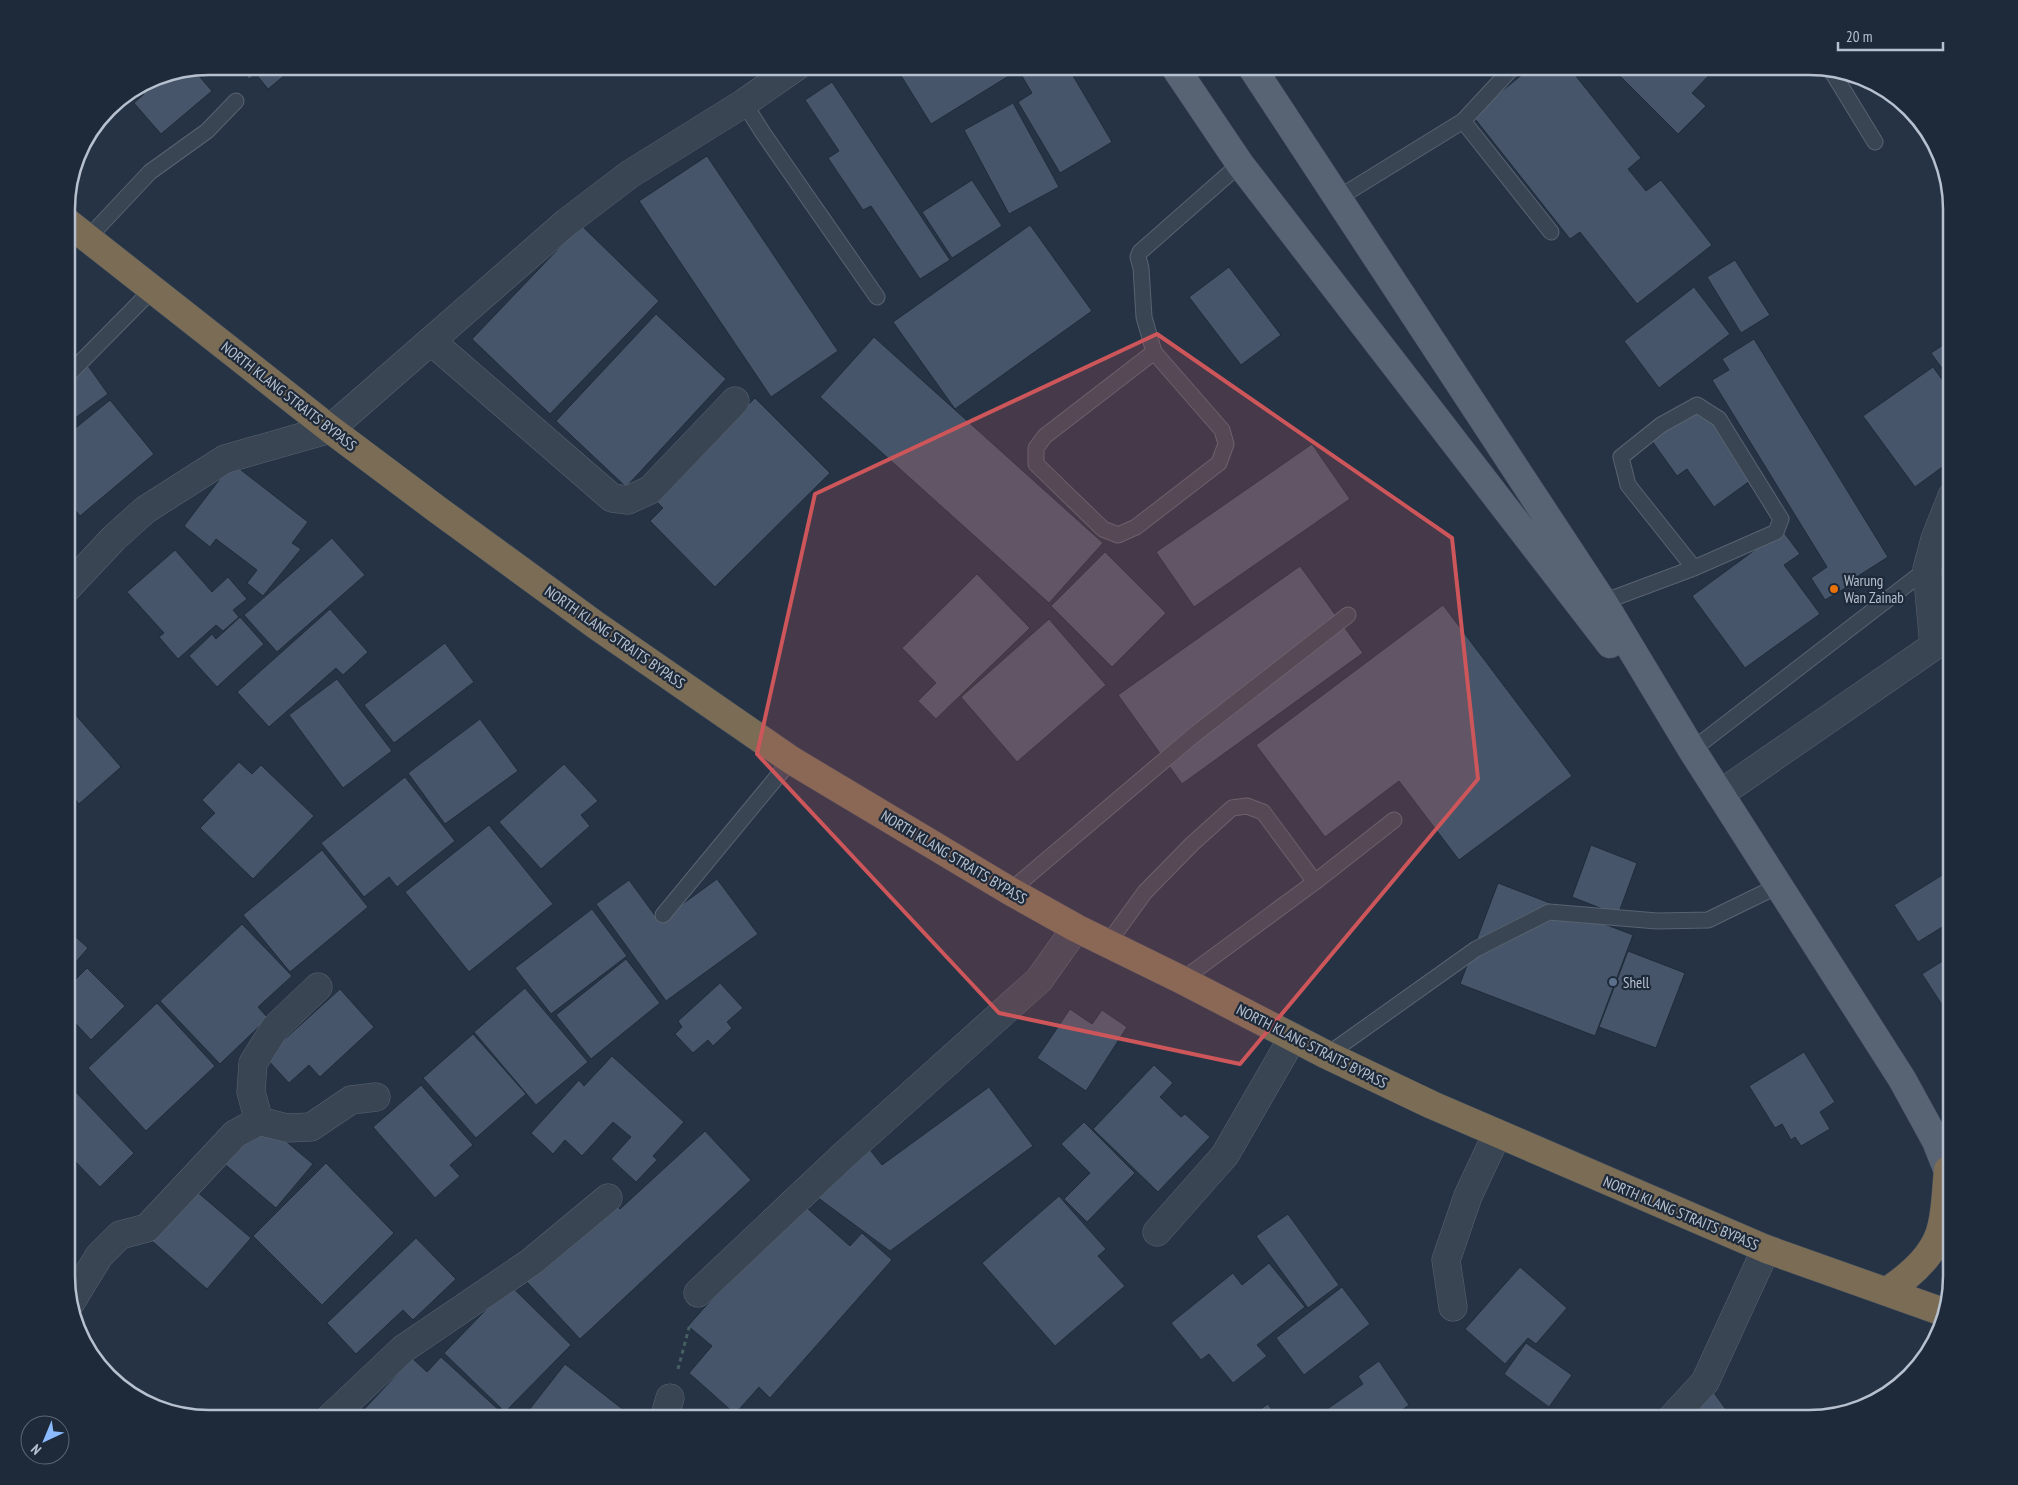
<svg xmlns="http://www.w3.org/2000/svg" width="2018" height="1485" font-family="'PT Sans Narrow',sans-serif">
  <style>
    .building { fill: #465569; stroke: #202c3b }
    .lines { fill: none; stroke-linecap: round; stroke-linejoin: round }
    .lane-casing { stroke: #586371; stroke-width: 17 }
    .street-casing { stroke: #586371; stroke-width: 29 }
    .primary-casing { stroke: #434e5d; stroke-width: 29 }
    .highway-casing { stroke: #44505e; stroke-width: 29 }
    .path { stroke: #455f62; stroke-width: 3; stroke-dasharray: 4 4; stroke-linecap: butt }
    .lane { stroke: #3a4554; stroke-width: 15 }
    .street { stroke: #3a4554; stroke-width: 28 }
    .primary { stroke: #586474; stroke-width: 28 }
    .highway { stroke: #7b6c56; stroke-width: 28 }
    .marked { fill: #cd565a; fill-opacity: 0.2; stroke: #cd565a; stroke-width: 4; stroke-linejoin: round }
    .food-dot { fill: #e8710a; stroke: #1e2a3a; stroke-width: 2 }
    .service-dot { fill: #5c6f8a; stroke: #1e2a3a; stroke-width: 2 }
    .labels { text-anchor: middle; dominant-baseline: central; stroke-width: 4.5; stroke-linejoin: round; paint-order: stroke }
    .street-label { font-size: 15px; fill: #b7c0ce; stroke: #1e2a3a }
    .poi-label { font-size: 15px; fill: #b7c0ce; stroke: #1e2a3a; text-anchor: start }
    .rim { fill: none; stroke: #b7c0ce; stroke-width: 2.5 }
  </style>
  <rect width="100%" height="100%" fill="#253345"/>
  <path class="building" d="M238,66h58l-28,23 -12,-15 -7,5z
    M895,66h112l5,8 -81,50z
    M1016,66h64l1,2 -9,6 40,68 -52,31 -42,-71 14,-9z
    M1533,66h35l73,92 -13,11 18,22 15,-11 51,65 -75,59 -57,-72 -10,7 -98,-124z
    M1610,66h108l-26,27 14,13 -28,28z
    M193,69l19,22 -51,43 -27,-31 10,-9 -6,-6 16,-11z
    M832,82l118,178 -30,19 -49,-73 -8,4 -35,-52 11,-7 -34,-51z
    M1013,103l46,84 -50,27 -45,-84z
    M707,156l131,195 -67,46 -132,-196z
    M972,180l30,46 -50,32 -30,-46z
    M581,225l78,76 -109,113 -78,-75z
    M1030,225l62,86 -137,98 -62,-87z
    M1735,260l35,55 -29,18 -34,-56z
    M1229,267l52,68 -40,30 -52,-68z
    M1694,287l36,47 -71,54 -35,-47z
    M656,314l70,65 -100,108 -70,-66z
    M874,337l229,206 -54,60 -229,-206z
    M1754,339l134,218 -33,21 2,3 -32,19 -14,-22 16,-11 -115,-187 17,-10 -7,-11z
    M1952,339v43l-21,-29z
    M86,363l22,31 -41,30v-47z
    M1933,367l19,26v67l-37,27 -52,-71z
    M755,398l75,75 -115,114 -65,-66 13,-13 -9,-9z
    M1697,398l57,80 -40,29 -27,-38 -10,7 -30,-42z
    M110,400l44,54 -74,62 -13,-16v-65z
    M1312,444l38,55 -156,108 -38,-55z
    M232,463l76,59 -16,21 9,6 -38,47 -16,-13 10,-13 -41,-31 -6,8 -26,-21z
    M1782,530l18,24 -16,11 36,49 -75,54 -53,-72z
    M332,538l33,37 -88,77 -33,-37z
    M175,550l37,42 16,-15 19,22 -14,11 6,7 -16,14 -7,-6 -38,34 -19,-22 5,-4 -37,-41z
    M1105,552l61,61 -54,54 -61,-61z
    M1300,566l63,87 -181,131 -64,-89z
    M977,574l53,54 -94,91 -18,-18 18,-18 -34,-35z
    M1443,605l129,171 -113,84 -60,-79 -74,56 -69,-92z
    M330,609l38,43 -25,23 -7,-7 -67,59 -32,-35z
    M240,617l24,27 -47,43 -28,-31 23,-22 4,5z
    M1049,619l57,66 -89,77 -56,-65z
    M445,643l29,39 -80,61 -30,-38z
    M337,679l55,72 -49,37 -54,-73z
    M67,705l54,62 -42,37 -12,-15z
    M480,719l38,52 -73,53 -37,-51z
    M239,762l13,12 9,-9 53,51 -61,63 -53,-51 15,-15 -13,-13z
    M564,764l34,37 -17,14 9,11 -49,43 -42,-47z
    M405,777l50,64 -58,46 -8,-10 -25,20 -43,-54z
    M489,825l64,79 -84,68 -64,-80z
    M1591,845l46,18 -19,52 -46,-18z
    M322,850l46,57 -78,65 -47,-57z
    M1952,869v52l-34,21 -24,-37z
    M717,879l41,55 -92,67 -70,-97 33,-24 30,41z
    M1498,883l135,52 -38,101 -135,-52z
    M592,909l35,47 -76,58 -36,-46z
    M242,924l50,52 -34,31 10,11 -48,46 -60,-63z
    M67,929l21,19 -21,24z
    M1628,951l57,22 -29,75 -57,-21z
    M1952,955v65l-30,-46z
    M626,959l34,44 -69,56 -35,-44z
    M87,968l38,38 -34,34 -24,-26v-26z
    M720,983l23,25 -16,14 5,6 -19,18 -5,-6 -15,13 -18,-19 7,-7 -4,-6z
    M525,988l63,74 -52,43 -62,-73z
    M340,989l34,38 -54,50 -11,-12 -20,18 -24,-26z
    M157,1003l58,63 -69,65 -58,-63z
    M1070,1009l22,15 10,-14 25,17 -41,64 -49,-33z
    M473,1034l53,60 -50,44 -53,-60z
    M1804,1052l31,50 -15,10 10,17 -29,17 -6,-9 -4,3 -9,-16 -7,4 -26,-42z
    M612,1056l72,66 -31,34 4,4 -21,22 -25,-23 20,-22 -18,-15 -31,34 -17,-16 -12,14 -22,-21 48,-53 5,6z
    M1154,1065l19,18 -13,14 21,20 4,-3 25,23 -52,55 -65,-63z
    M421,1085l52,60 -23,20 10,11 -25,22 -62,-71z
    M71,1087l63,66 -34,34 -31,-32 5,-4 -7,-7v-52z
    M989,1087l44,59 -143,105 -92,-68 61,-47 23,29z
    M257,1117l56,47 -37,44 -56,-48z
    M1084,1122l51,51 -48,49 -23,-23 26,-26 -29,-29z
    M705,1131l46,49 -171,159 -54,-58 86,-81 8,9z
    M326,1163l68,70 -72,72 -69,-69z
    M188,1184l63,54 -44,51 -62,-54z
    M1059,1196l47,53 -8,7 27,30 -70,60 -73,-83z
    M799,1201l51,45 12,-13 30,27 -122,138 -11,-11 -24,27 -46,-41 23,-27 -24,-20z
    M1288,1214l51,71 -31,23 -52,-72z
    M416,1238l40,41 -43,41 -10,-10 -47,44 -29,-31z
    M1269,1263l36,44 -48,38 10,11 -34,27 -24,-29 -8,6 -30,-37 62,-50 9,12z
    M1520,1267l47,41 -31,36 -8,-6 -23,26 -40,-35z
    M510,1285l61,60 -66,67 -61,-59z
    M1342,1287l28,37 -66,51 -28,-37z
    M1526,1343l46,32 -23,32 -45,-33z
    M441,1357l61,56 -6,6h-135l-3,-3 54,-58 15,14z
    M1379,1361l30,44 -11,8 4,6h-89l50,-35 -5,-8z
    M565,1364l70,55h-113z
    M1714,1393l19,26h-52z
    M1268,1404l10,15h-32z"/>
  <g class="lines">
    <g class="lane-casing">
      <path id="lane" d="M1831,70l44,72
        M744,103l19,30 114,164
        M1463,121l88,111
        M1338,198l125,-77 51,-55
        M87,239l63,-67 57,-41 29,-30
        M1154,352l-109,84 -9,12v16l67,65 15,6 18,-8 83,-64 7,-19 -4,-14 -68,-78 -10,-35 -3,-49 -3,-11 2,-5 100,-88
        M67,376l85,-86
        M1603,602l91,-34 82,-36 5,-13 -62,-100 -22,-14 -36,20 -40,32 7,28 66,83
        M1934,646l18,-13
        M1692,750l235,-181
        M1010,891l184,-156 154,-120
        M663,915l128,-155
        M1108,943l37,-51 47,-48 40,-36 15,-2 16,6 52,70
        M1182,980l133,-98 79,-62
        M1327,1055l149,-106 73,-37 108,9 51,-1 70,-34"/>
    </g>
    <g class="street-casing">
      <path id="street" d="M431,341l181,157 16,2 22,-10 85,-89
        M67,588l47,-50 31,-28 80,-51 105,-30 237,-207 63,-48 114,-71 53,-37
        M1720,794l214,-148 -7,-77 8,-30 17,-43
        M259,1121l-8,-29 2,-29 22,-35 43,-41
        M1157,1232l68,-77 68,-118
        M698,1293l146,-138 195,-175 37,-52
        M71,1302l28,-46 21,-21 27,-7 88,-94 24,-13 28,7 24,-1 40,-27 25,-3
        M1453,1307l-7,-47 22,-64 29,-62
        M329,1419l74,-70 128,-87 77,-64
        M664,1419l6,-21
        M1671,1419l34,-37 61,-133"/>
    </g>
    <g class="primary-casing">
      <path id="primary" d="M1174,66l66,98 370,480
        M1251,66l352,536 89,148 210,329 34,62 16,40"/>
    </g>
    <g class="highway-casing">
      <path id="highway" d="M67,222l263,207 108,81 159,116 194,134 219,131 66,37 106,52 145,75 105,50 334,144 180,64
        M1887,1291c23,-15 50,-38 55,-67 4,-17 4,-36 6,-54"/>
    </g>
    <path class="path" d="M678,1369l12,-45"/>
    <use href="#lane" class="lane"/>
    <use href="#street" class="street"/>
    <use href="#primary" class="primary"/>
    <use href="#highway" class="highway"/>
  </g>
  <path class="marked" d="M1157,334l295,204 26,241 -238,285 -241,-51 -242,-259 58,-260z"/>
  <circle class="food-dot" cx="1834" cy="589" r="5"/>
  <circle class="service-dot" cx="1613" cy="982" r="5"/>
  <g class="labels">
    <g class="street-label">
      <text transform="translate(289 396) rotate(38)">NORTH KLANG STRAITS BYPASS</text>
      <text transform="translate(615 637) rotate(35)">NORTH KLANG STRAITS BYPASS</text>
      <text transform="translate(954 857) rotate(31)">NORTH KLANG STRAITS BYPASS</text>
      <text transform="translate(1312 1046) rotate(27)">NORTH KLANG STRAITS BYPASS</text>
      <text transform="translate(1681 1213) rotate(23)">NORTH KLANG STRAITS BYPASS</text>
    </g>
    <g class="poi-label">
      <text x="1844" y="580">Warung<tspan x="1844" dy="17">Wan Zainab</tspan></text>
      <text x="1623" y="982">Shell</text>
    </g>
  </g>
  <path d="M0 0H2018V1485H0ZM209 75H1809A134 134 0 0 1 1943 209V1276A134 134 0 0 1 1809 1410H209A134 134 0 0 1 75 1276V209A134 134 0 0 1 209 75Z" fill="#1e2a3a" fill-rule="evenodd"/>
  <path class="rim" d="M209 75H1809A134 134 0 0 1 1943 209V1276A134 134 0 0 1 1809 1410H209A134 134 0 0 1 75 1276V209A134 134 0 0 1 209 75Z"/>
  <g transform="translate(45 1440) rotate(224)"><circle r="24" fill="#1e2a3a" stroke="#5b6675"/>
  <path d="M0-4L9 19L0 12L-9 19Z" fill="#8bbaff"/>
  <text y="-8" font-size="14" font-weight="bold" text-anchor="middle" fill="#b7c0ce">N</text>
  </g>
  <path d="M1838 42v8h105v-8" fill="none" stroke="#b7c0ce" stroke-width="2.5"/>
  <text x="1846" y="42" font-size="15" fill="#b7c0ce" stroke="#1e2a3a" stroke-width="4" paint-order="stroke">20 m</text>
</svg>
